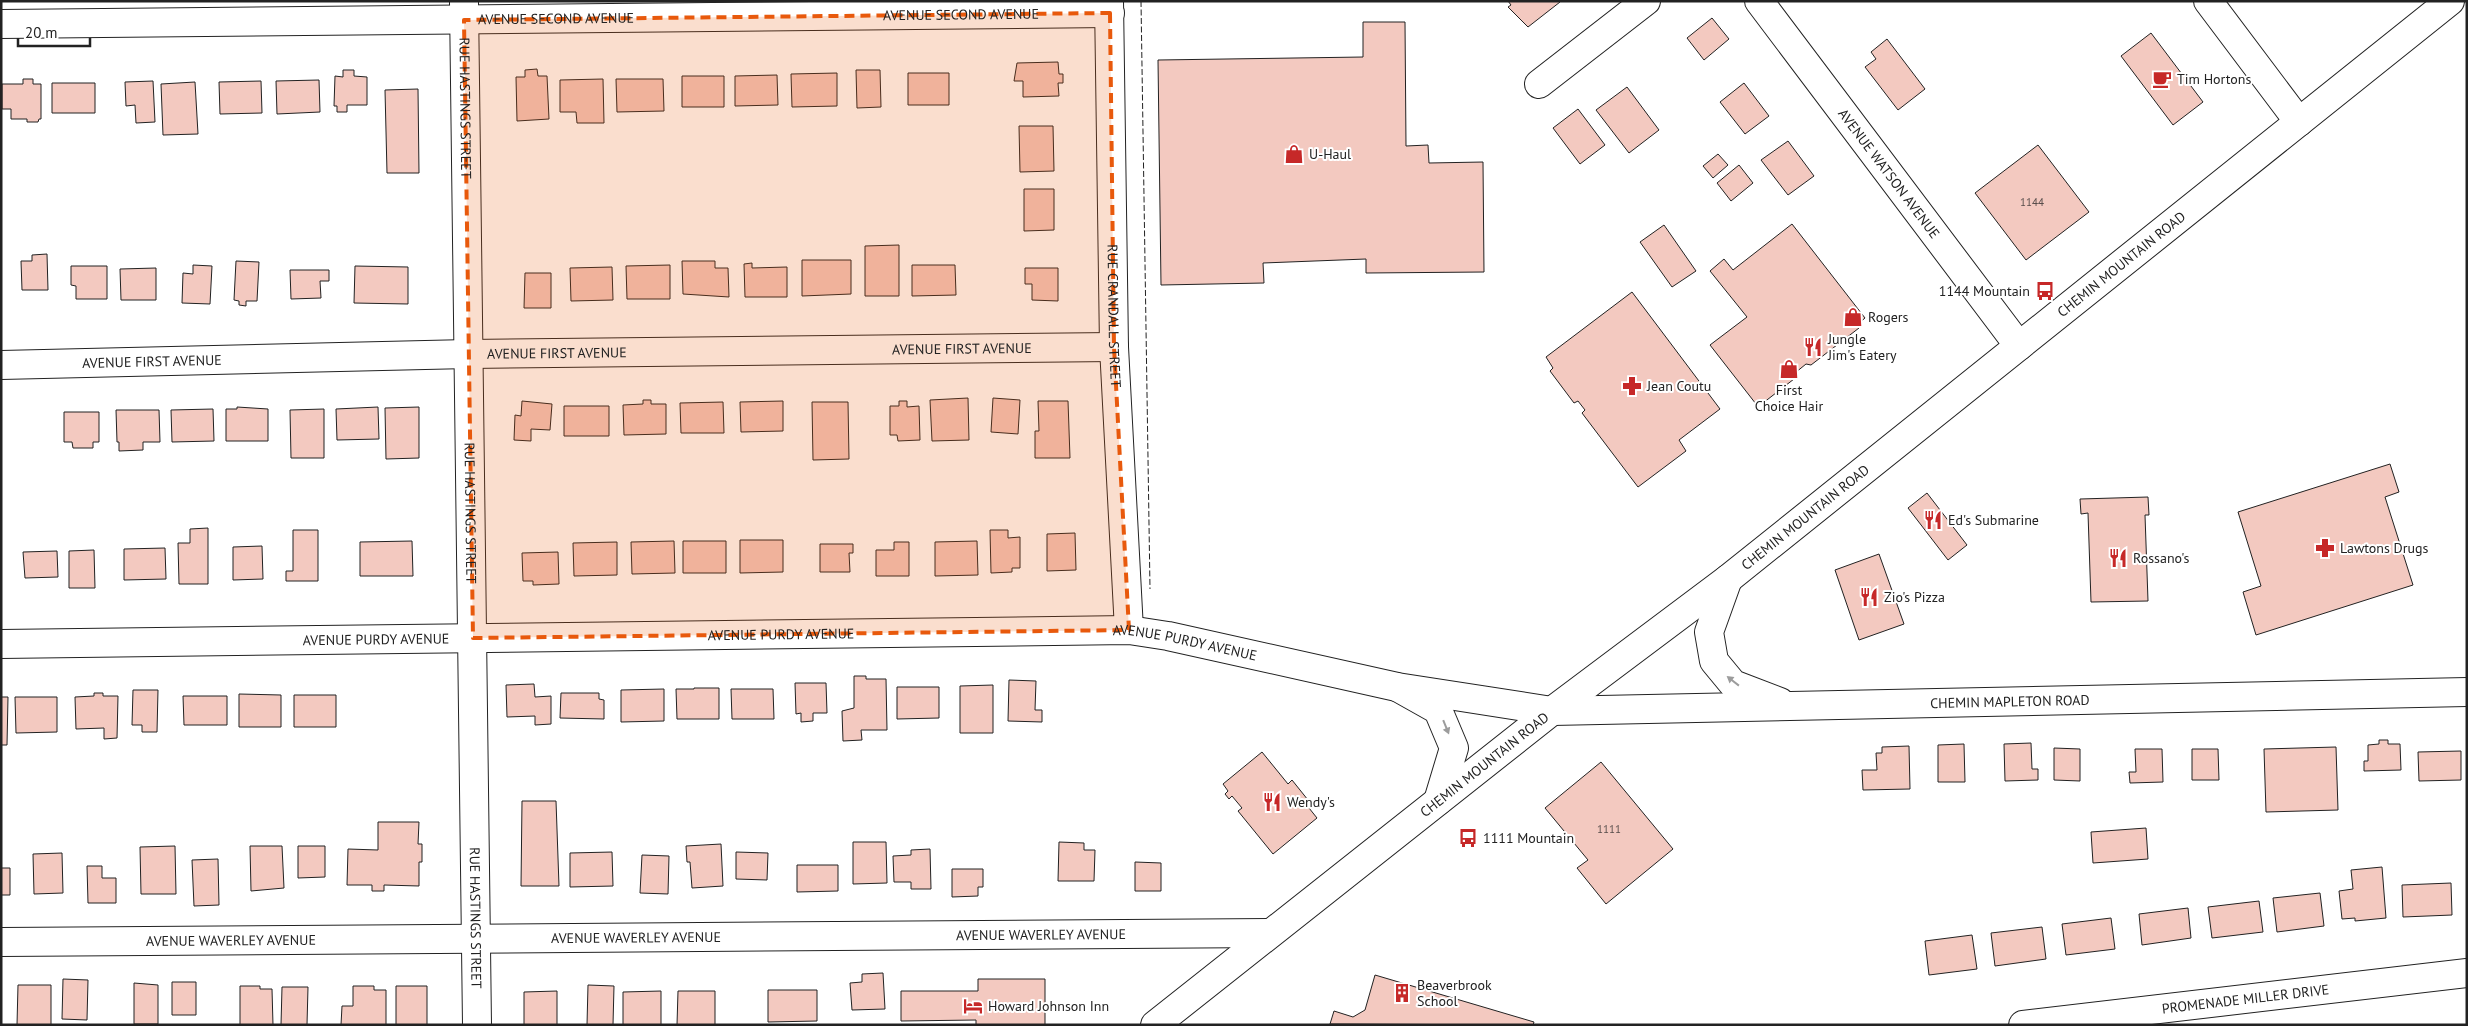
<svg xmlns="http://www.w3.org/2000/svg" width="2468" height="1026" font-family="'PT Sans',sans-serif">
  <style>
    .building { fill: #f3c9c0; stroke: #222 }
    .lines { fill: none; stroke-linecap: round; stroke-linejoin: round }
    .minor-casing { stroke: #222; stroke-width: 30 }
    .major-casing { stroke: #222; stroke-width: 30 }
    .minor { stroke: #fff; stroke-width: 28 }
    .major { stroke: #fff; stroke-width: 28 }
    .fence { stroke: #222; stroke-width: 1; stroke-dasharray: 6 2.5; stroke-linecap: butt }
    .oneway { fill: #9c9c9c }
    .marked { fill: #e8590c; fill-opacity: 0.2; stroke: #e8590c; stroke-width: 4; stroke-dasharray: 10 6; stroke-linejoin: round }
    .labels { text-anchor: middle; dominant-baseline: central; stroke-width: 4; stroke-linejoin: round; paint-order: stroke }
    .number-label { font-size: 11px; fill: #564c4a }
    .street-label { font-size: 14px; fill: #222; stroke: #fff }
    .poi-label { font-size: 14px; fill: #222; stroke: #fff; text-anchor: start }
  </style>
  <rect width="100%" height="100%" fill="#fff"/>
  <path class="building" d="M1508,1h52v1l-32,25 -20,-20 3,-2z
    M1712,18l17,21 -25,21 -17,-22z
    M1363,22h42l1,124 22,-1 1,18 54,-1 1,110 -118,1v-14l-103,4 1,20 -103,2 -3,-225 205,-3z
    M2151,33l52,69 -30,23 -52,-69z
    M1887,39l38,50 -27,21 -33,-43 11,-8 -5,-7z
    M1058,62l1,12h4v9h-5l1,13 -36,1v-16h-9l3,-18z
    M537,69l1,7h9l2,43 -32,2 -1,-44h9v-7z
    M343,70h11v6l13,1v28h-20v7h-10v-6h-3l1,-30 8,1z
    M856,70h24l1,37 -24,1z
    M837,73v33l-45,1 -1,-33z
    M908,73h41v32h-41z
    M777,75l1,30 -43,1v-30z
    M682,76h42v31h-42z
    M23,79h10v5h8v35h-2l-1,3h-11v-3h-16v-10h-9v-25h21z
    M603,79l1,44h-27l-1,-11h-16v-32z
    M616,79h47l1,32 -47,1z
    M319,80l1,32 -43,2 -1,-33z
    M153,81l2,41 -19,1 -1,-18 -9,1 -1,-24z
    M261,81l1,32 -42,1 -1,-32z
    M195,82l3,52 -35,1 -2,-51z
    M52,83h43v30h-43z
    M1744,83l25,33 -24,18 -25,-32z
    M1627,87l32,43 -30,23 -33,-43z
    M418,89l1,84h-32l-2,-83z
    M1578,109l27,36 -25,19 -27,-36z
    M1019,126h34l1,45 -34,1z
    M1788,141l26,35 -26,19 -27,-35z
    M2038,145l51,67 -63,48 -51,-67z
    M1718,154l10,11 -15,13 -10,-12z
    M1739,165l14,18 -22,18 -14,-18z
    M1024,189h30v41l-30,1z
    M1792,224l73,94 -7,6 1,4 -48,37 -5,-1 -11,9 -1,6 -31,24 -7,1 -46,-59 37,-28 -37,-46 14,-12 9,11z
    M1664,225l32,46 -24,16 -32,-45z
    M899,245v51h-34v-50z
    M47,254l1,36h-26l-1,-29h11v-6z
    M802,260h49v34l-49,2z
    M236,261l23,1 -2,39h-11v5l-7,-1v-4l-5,-1z
    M682,261h33v7h13l1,29 -46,-3z
    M752,263v5l35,-1v30h-42l-1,-33z
    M193,265l19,1 -2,38 -28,-1 1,-30 10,1z
    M670,265v34h-43l-1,-33z
    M912,265h43l1,30 -44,1z
    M71,266h36v33h-31v-13l-5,-1z
    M355,266l53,1v37l-54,-1z
    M612,267l1,33 -42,1 -1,-33z
    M156,268v32h-35l-1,-31z
    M1025,268h33v33l-26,-1v-16h-7z
    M290,270h39v11h-9l1,17 -30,1z
    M525,273h26v35h-27z
    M1632,292l88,117 -41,31 7,11 -48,36 -56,-74 3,-3 -7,-9 -4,2 -24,-32 3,-3 -7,-11z
    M968,398l1,42 -37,1 -2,-41z
    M993,398l27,2 -2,34 -27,-2z
    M643,400h8v4h15v30l-42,1 -1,-30 20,-1z
    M522,401l30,3 -2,26 -19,-1v12l-17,-1 1,-25 6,1z
    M783,401v30l-42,1 -1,-30z
    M899,401h8v6l12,-1 1,34 -22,1 -1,-6h-7v-29h9z
    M1038,401h30l2,57h-35v-27h4z
    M723,402l1,31h-43l-1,-30z
    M812,402h36l1,57 -36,1z
    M564,406h45v30h-45z
    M237,407l31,2v32h-42v-32h11z
    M378,407l1,32 -42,1 -1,-31z
    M419,407v51l-33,1 -1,-51z
    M213,409l1,32 -42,1 -1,-32z
    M324,409v49h-33l-1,-48z
    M116,410h43l1,32h-17v8l-24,1v-9h-2z
    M64,412h35v30h-6v6h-20l-1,-6h-8z
    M2390,464l9,28 -14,5 28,88 -157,50 -13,-43 18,-6 -23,-74z
    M1927,493l40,52 -19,15 -40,-52z
    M2148,497l1,18h-4l3,86 -57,1 -3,-89 -7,1 -1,-15z
    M208,528v56h-29l-1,-41h12v-14z
    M293,530h25v51h-32v-10h7z
    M990,530h18v8l12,-1v31h-8v4l-21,1z
    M1075,533l1,37 -29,1v-37z
    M740,540h43v32l-43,1z
    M412,541l1,35h-53v-34z
    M674,541l1,32 -43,1 -1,-32z
    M683,541h43v32h-43z
    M977,541l1,34 -43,1v-34z
    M617,542v33l-43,1 -1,-33z
    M894,542h15v34h-33v-26h18z
    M820,544h33v9h-4l1,19h-30z
    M262,546l1,33 -30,1v-33z
    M165,548l1,31 -42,1v-31z
    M94,550l1,38h-26v-37z
    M57,551l1,26 -33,1 -2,-26z
    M558,552l1,32 -26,1v-4h-10l-1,-28z
    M1879,554l25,70 -45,16 -24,-70z
    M854,676h12v3h20l1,51h-26l1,10 -19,1 -1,-30 12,-3z
    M1009,680l27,1 -1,29h7v12l-34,-1z
    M795,683h31l1,30h-14v8l-12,1v-9l-5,1z
    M534,684l1,13 16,-1v28l-16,1v-9l-28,1 -1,-32z
    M993,685v48h-33v-47z
    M897,687h42v31l-42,1z
    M694,688h25v31h-42l-1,-30h18z
    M664,689v32l-43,1v-32z
    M731,689h42l1,30h-42z
    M133,690h25l-1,42h-15v-7h-10z
    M94,693h9v3h15l-1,42 -13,1v-11l-28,1 -1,-32 19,-1z
    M561,693h38v6l5,1v19l-44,-1z
    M239,694l42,1v32h-42z
    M294,695h42v32h-42z
    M183,696h44v29h-43z
    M1,697h7l-1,48h-6z
    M15,697h42v35l-41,1z
    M2379,740h9v4h12l1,26 -37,1v-10h4v-16l11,-1z
    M2031,743l1,26h6v11l-33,1 -1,-37z
    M1964,744l1,38h-27v-37z
    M1909,746l1,43 -47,1 -1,-20h15l-1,-17h6v-6z
    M2336,747l2,63 -72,2 -2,-63z
    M2054,748l26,1v32l-26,-1z
    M2135,749h27l1,33 -33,1 -1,-11h7z
    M2192,749h26l1,31h-27z
    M2461,751v29l-42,1 -1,-29z
    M1262,752l26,32 4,-4 16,20 -3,3 12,15 -44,36 -35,-43 4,-3 -10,-12 -3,3 -4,-5 3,-3 -5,-7z
    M1601,762l72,87 -67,55 -29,-36 11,-8 -43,-52z
    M522,801h34l3,85h-38z
    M378,822h41l-1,22h4v18h-3v24l-35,-1v6h-12v-6h-25l1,-36 30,1z
    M2146,828l2,31 -55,4 -2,-31z
    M853,842h33l1,41 -34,1z
    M1059,842l25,1v7h11l-1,31h-36z
    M721,844l2,42 -31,2 -2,-26h-3l-1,-16z
    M175,846l1,48h-35l-1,-47z
    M250,846h32l2,42 -33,3z
    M298,846h27v31l-27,1z
    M930,849l1,40h-20v-7h-17l-1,-26 18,-1v-5z
    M612,852l1,34 -43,1v-34z
    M736,852l32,1 -1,27 -31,-1z
    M62,853l1,40 -29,1 -1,-40z
    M642,855l27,1 -1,38 -28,-1z
    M218,859l1,46 -25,1 -2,-46z
    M1135,862l26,1v28h-26z
    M797,865h41v26l-41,1z
    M87,866h15v12h14v25h-28z
    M2382,867l4,51 -31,3v-3l-13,1 -3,-28 14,-2 -2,-19z
    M1,868h9v27h-9z
    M952,869h31v18h-5v9l-26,1z
    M2451,883l1,32 -49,2 -1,-32z
    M2320,893l4,33 -47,6 -4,-34z
    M2259,901l4,31 -51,6 -4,-31z
    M2188,908l3,30 -49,7 -3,-31z
    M2111,918l4,31 -49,6 -4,-31z
    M2042,927l4,32 -51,7 -4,-33z
    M1972,935l5,34 -48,6 -4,-34z
    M883,973l2,36 -33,1 -2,-27 12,-1v-8z
    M1375,975l159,47 -1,3 -203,-1 4,-13 19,6 12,-7z
    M63,979l25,1 -1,40 -25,-1z
    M978,979h67v46h-69v-5l-75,1v-30h77z
    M172,982h24v33h-24z
    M134,983l24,2v39h-24z
    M18,985h33v40h-34z
    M588,985l26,1 -1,39h-26z
    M240,986h20v3h12l1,36h-33z
    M353,986h21v4h12v35h-45l1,-19h11z
    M396,986h31v39h-31z
    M282,987h26l-1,38h-26z
    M768,990h49v31l-49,1z
    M557,991v34h-33v-33z
    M661,991v34h-38v-33z
    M678,991h37v34h-38z"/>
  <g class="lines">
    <g class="minor-casing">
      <g id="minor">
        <path id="s1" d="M1109,1l5,346 15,283"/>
        <path id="s2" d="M1759,1l260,345"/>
        <path d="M2208,1l91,121"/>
        <path id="s3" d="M464,3l13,1022"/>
        <path id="s4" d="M1,24l1109,-11"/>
        <path d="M1539,84l107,-83"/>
        <path id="s5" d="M1,365l467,-11 646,-7"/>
        <path id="s6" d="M1,644l1128,-14 39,6 229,51 155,24"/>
        <path id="s7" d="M1,942l1269,-9"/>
        <path id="s8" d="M2023,1025l444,-52"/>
      </g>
    </g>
    <g class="major-casing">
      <g id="major">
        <path d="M1728,579l-19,53 5,29 19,23 47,18"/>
        <path d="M1397,687l41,23 16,38 -16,53"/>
        <path id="s9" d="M1552,711l915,-19"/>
        <path id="s10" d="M1155,1025l397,-314 176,-132 722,-578"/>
      </g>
    </g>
    <use href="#minor" class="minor"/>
    <use href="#major" class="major"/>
    <path class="fence" d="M1141,1l9,588"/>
  </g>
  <defs><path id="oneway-solid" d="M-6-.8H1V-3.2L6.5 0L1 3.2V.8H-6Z" transform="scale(1.25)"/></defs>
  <g class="oneway">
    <use href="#oneway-solid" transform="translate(1733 681) rotate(-142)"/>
    <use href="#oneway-solid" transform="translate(1446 727) rotate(68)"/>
  </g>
  <path class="marked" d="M1110,13l4,334 15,283 -656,8 -9,-618z"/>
  <defs>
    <g id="cafe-bare" transform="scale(1.5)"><path d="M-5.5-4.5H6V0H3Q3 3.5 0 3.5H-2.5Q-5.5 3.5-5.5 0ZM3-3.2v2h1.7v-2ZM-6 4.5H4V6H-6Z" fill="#c62828" stroke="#fff" stroke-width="2.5" paint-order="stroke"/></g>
    <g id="shop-bare" transform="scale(1.5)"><path d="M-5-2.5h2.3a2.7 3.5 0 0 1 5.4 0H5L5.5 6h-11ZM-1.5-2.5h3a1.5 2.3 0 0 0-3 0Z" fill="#c62828" stroke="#fff" stroke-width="2.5" paint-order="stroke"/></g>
    <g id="bus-bare" transform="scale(1.5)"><path d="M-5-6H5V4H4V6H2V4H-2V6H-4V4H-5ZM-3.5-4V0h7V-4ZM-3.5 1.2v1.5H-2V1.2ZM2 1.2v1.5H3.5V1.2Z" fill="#c62828" stroke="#fff" stroke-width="2.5" paint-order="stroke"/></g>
    <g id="restaurant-bare" transform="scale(1.5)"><path d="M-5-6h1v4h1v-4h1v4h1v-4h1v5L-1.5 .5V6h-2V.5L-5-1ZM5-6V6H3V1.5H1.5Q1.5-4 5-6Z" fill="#c62828" stroke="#fff" stroke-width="2.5" paint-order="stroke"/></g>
    <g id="pharmacy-bare" transform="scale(1.5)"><path d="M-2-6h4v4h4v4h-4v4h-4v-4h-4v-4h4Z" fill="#c62828" stroke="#fff" stroke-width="2.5" paint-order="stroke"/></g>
    <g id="building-bare" transform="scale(1.5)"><path d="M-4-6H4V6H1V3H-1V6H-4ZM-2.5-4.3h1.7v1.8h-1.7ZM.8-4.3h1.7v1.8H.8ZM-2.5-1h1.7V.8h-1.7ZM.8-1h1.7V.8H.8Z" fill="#c62828" stroke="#fff" stroke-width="2.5" paint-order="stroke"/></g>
    <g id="hotel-bare" transform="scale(1.5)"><path d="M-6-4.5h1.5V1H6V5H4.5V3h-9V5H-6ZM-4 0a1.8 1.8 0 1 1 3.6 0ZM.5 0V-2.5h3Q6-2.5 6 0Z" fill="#c62828" stroke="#fff" stroke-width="2.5" paint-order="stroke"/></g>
  </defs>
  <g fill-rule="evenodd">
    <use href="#cafe-bare" x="2162" y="79"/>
    <use href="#shop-bare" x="1294" y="154"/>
    <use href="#bus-bare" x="2045" y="291"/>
    <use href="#shop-bare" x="1853" y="317"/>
    <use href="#restaurant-bare" x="1813" y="347"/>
    <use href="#shop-bare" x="1789" y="369"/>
    <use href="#pharmacy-bare" x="1632" y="386"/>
    <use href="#restaurant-bare" x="1933" y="520"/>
    <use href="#pharmacy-bare" x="2325" y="548"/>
    <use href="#restaurant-bare" x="2118" y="558"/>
    <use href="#restaurant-bare" x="1869" y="597"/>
    <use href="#restaurant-bare" x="1272" y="802"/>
    <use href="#bus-bare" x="1468" y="838"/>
    <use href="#building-bare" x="1402" y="993"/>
    <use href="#hotel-bare" x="973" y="1006"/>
  </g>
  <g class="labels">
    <g class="number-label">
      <text x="2032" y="202">1144</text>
      <text x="1609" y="829">1111</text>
    </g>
    <g class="street-label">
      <text stroke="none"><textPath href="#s4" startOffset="960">AVENUE SECOND AVENUE</textPath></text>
      <text stroke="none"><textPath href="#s4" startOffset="555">AVENUE SECOND AVENUE</textPath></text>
      <text stroke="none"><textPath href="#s3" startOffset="105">RUE HASTINGS STREET</textPath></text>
      <text stroke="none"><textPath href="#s2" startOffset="216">AVENUE WATSON AVENUE</textPath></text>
      <text stroke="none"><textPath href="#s10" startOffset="1230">CHEMIN MOUNTAIN ROAD</textPath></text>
      <text stroke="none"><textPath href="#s1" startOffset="315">RUE CRANDALL STREET</textPath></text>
      <text stroke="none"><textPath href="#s5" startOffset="961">AVENUE FIRST AVENUE</textPath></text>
      <text stroke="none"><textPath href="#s5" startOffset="556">AVENUE FIRST AVENUE</textPath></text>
      <text stroke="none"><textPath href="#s5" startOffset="151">AVENUE FIRST AVENUE</textPath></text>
      <text stroke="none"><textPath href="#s3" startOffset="510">RUE HASTINGS STREET</textPath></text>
      <text stroke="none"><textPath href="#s10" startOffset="825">CHEMIN MOUNTAIN ROAD</textPath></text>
      <text stroke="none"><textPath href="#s6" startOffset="780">AVENUE PURDY AVENUE</textPath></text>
      <text stroke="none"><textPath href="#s6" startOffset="375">AVENUE PURDY AVENUE</textPath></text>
      <text stroke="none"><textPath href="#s6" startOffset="1185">AVENUE PURDY AVENUE</textPath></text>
      <text stroke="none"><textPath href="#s9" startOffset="458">CHEMIN MAPLETON ROAD</textPath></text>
      <text stroke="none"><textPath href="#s10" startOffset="420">CHEMIN MOUNTAIN ROAD</textPath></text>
      <text stroke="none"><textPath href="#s3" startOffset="915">RUE HASTINGS STREET</textPath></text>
      <text stroke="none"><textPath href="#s7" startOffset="1040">AVENUE WAVERLEY AVENUE</textPath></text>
      <text stroke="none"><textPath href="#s7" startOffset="635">AVENUE WAVERLEY AVENUE</textPath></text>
      <text stroke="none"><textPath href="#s7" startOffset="230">AVENUE WAVERLEY AVENUE</textPath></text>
      <text stroke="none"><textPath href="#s8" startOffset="224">PROMENADE MILLER DRIVE</textPath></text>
    </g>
    <g class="poi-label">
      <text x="2177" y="79">Tim Hortons</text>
      <text x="1309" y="154">U-Haul</text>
      <text x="2030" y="291" text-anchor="end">1144 Mountain</text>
      <text x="1868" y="317">Rogers</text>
      <text x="1828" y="339">Jungle<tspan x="1828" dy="16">Jim's Eatery</tspan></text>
      <text x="1647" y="386">Jean Coutu</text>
      <text x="1789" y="390" text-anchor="middle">First<tspan x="1789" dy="16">Choice Hair</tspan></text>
      <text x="1948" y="520">Ed's Submarine</text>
      <text x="2340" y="548">Lawtons Drugs</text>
      <text x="2133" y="558">Rossano's</text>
      <text x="1884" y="597">Zio's Pizza</text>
      <text x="1287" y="802">Wendy's</text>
      <text x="1483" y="838">1111 Mountain</text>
      <text x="1417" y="985">Beaverbrook<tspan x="1417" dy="16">School</tspan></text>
      <text x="988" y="1006">Howard Johnson Inn</text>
    </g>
  </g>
  <rect width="2468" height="1026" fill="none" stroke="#222222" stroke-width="5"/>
  <path d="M18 38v8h72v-8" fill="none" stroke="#222222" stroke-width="2.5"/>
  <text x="25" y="38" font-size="15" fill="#222222" stroke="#ffffff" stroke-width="4" paint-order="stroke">20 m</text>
</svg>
